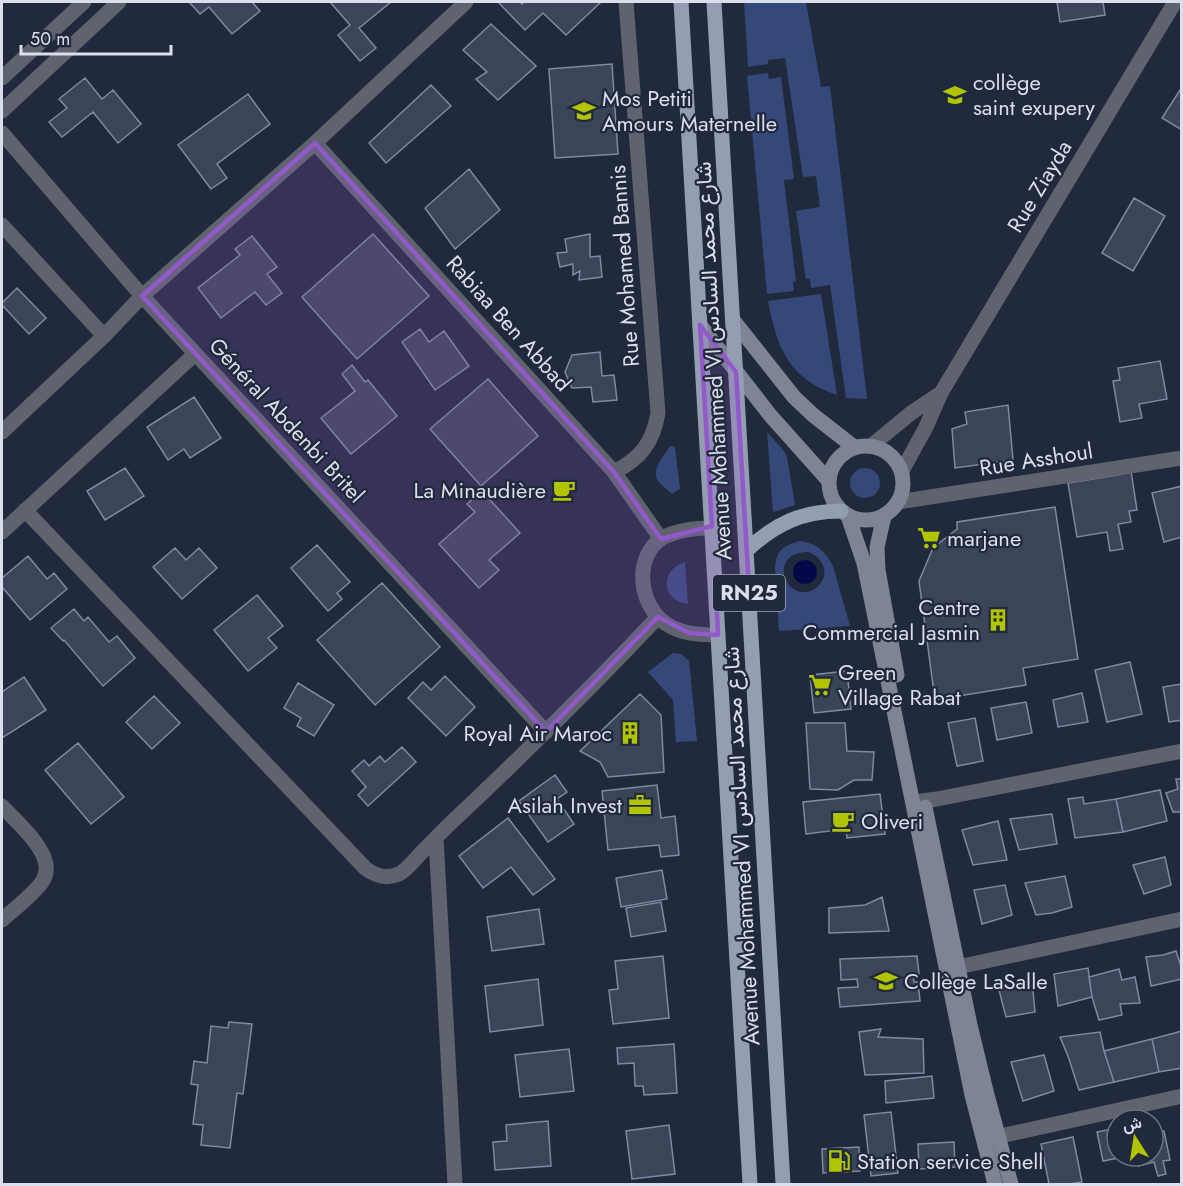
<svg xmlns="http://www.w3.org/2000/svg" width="1183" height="1186" font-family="Jost,Vazirmatn,sans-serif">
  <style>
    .green { fill: #35487a; fill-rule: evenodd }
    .water { fill: #040848 }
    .building { fill: #3b4459; stroke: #7f89a1; stroke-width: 1.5 }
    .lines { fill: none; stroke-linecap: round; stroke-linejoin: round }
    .street { stroke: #5f636e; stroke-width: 15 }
    .secondary { stroke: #7d8494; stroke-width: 15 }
    .primary { stroke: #949db2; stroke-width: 15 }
    .marked { fill: #9259ca; fill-opacity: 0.2; stroke: #9259ca; stroke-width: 4.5; stroke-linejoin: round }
    .labels { text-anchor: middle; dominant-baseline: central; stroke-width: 4.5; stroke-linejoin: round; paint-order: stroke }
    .shield { fill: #21293c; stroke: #a2a8b7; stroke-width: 1.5 }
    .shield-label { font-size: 21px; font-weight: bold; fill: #d9dfec }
    .poi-label { font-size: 22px; fill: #d9dfec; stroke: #21293c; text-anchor: start }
    .street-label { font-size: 22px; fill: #d9dfec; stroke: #21293c }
  </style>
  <rect width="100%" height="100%" fill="#21293c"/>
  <path class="green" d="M744,2h62l15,85 9,-1 37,313 -21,-1 -16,-113 -19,3 -1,-9h-4l-10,-68 24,-4 -4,-31 -13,1 -18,-119 -17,2v4l-20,3z
    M768,73l1,6 12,-2 13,102 -10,1 12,101 -3,1 1,9 -27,3 -20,-218z
    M821,294l16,101c-48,-16 -60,-47 -69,-94z
    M767,432l17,19 3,6 8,48 -22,7z
    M670,446l5,1 5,42 -8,5c-4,-4 -10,-8 -14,-13 -8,-11 7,-26 12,-35z
    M850 483a15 15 0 1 1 30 0a15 15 0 1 1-30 0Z
    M800,541c17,2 25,10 33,25l17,60 -71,5 -4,-62c1,-19 8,-23 25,-28zM808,552c12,4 21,17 14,29 -3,6 -9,10 -15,11 -26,3 -36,-40 1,-40z
    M685,562l3,42c-27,-3 -29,-34 -3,-42z
    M673,653l8,1 8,7 8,80 -21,1 -3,-42 -25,-28z"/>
  <path class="water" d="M793 572a12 12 0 1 1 24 0a12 12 0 1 1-24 0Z"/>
  <path class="building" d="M189,2h63l8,9 -28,23 -23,-27 -9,7z
    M330,2h61l-32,26 17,20 -16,13 -22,-26 12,-10z
    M498,2h22l2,2 2,-2h77l-35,33 -23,-22 -18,17z
    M1057,2h46l2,13 -45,7z
    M491,24l45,42 -38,34 -22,-21 11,-7 -24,-22z
    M612,64l6,90 -63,4 -6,-89z
    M85,78l17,21 11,-9 28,34 -23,19 -25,-31 -31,25 -13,-15 18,-14 -8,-9z
    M431,85l20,21 -65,57 -17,-20z
    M1182,87v43l-20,-12z
    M248,94l22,30 -53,40 10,14 -16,11 -33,-44z
    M469,169l31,41 -45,39 -30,-41z
    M1134,198l31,18 -32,55 -31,-18z
    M373,234l56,62 -72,63 -55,-62z
    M590,234v23l10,-1 2,21 -23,3 1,-9 -7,4v-11l-13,3 -3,-14 10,-1 -2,-13z
    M252,236l25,31 -10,7 15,19 -16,12 -11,-13 -34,26 -23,-30 42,-33 -5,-6z
    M17,288l29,30 -17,16 -27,-29v-2z
    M420,329l9,13 15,-11 25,35 -34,24 -33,-48z
    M600,352l2,24 12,-1 3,25 -24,2 -2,-15 -19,1 -7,-16 7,-17z
    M1160,361l7,38 -28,5 3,14 -22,4 -7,-41 7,-1 -2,-12z
    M352,365l13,17 3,-2 29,36 -46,38 -30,-36 34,-27 -13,-17z
    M488,379l50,57 -57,50 -51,-57z
    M194,397l27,41 -31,20 -6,-9 -16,11 -21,-33z
    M1008,405l5,55 -58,8 -3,-39 15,-5 -2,-12z
    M125,468l19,28 -39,24 -18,-29z
    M1131,471l6,39 -8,1 2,11 -13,2 5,25 -13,2 -3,-19 -30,5 -9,-54 50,-8z
    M1182,486v51l-18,5 -12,-49z
    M482,491l38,42 -31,27 10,10 -20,18 -40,-44 36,-32 -8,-8z
    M1055,507l23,152 -55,9 3,17 -91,15 -16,-119 14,-33 24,-19v-7z
    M317,545l33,37 -13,11 5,6 -14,12 -37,-43z
    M175,548l11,12 13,-12 18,20 -35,31 -29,-32z
    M28,556l19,23 7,-6 13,16 -37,31 -28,-33v-9z
    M382,583l58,64 -65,58 -58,-65z
    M257,595l26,31 -15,12 9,10 -29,23 -34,-41z
    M74,609l10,12 4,-4 21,25 8,-6 18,22 -32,28 -39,-46 -1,1 -12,-13z
    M1130,662l12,52 -35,8 -12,-52z
    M847,671l4,38 -37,4 -4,-38z
    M445,676l30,31 -29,29 -38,-38 15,-16 8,8z
    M24,677l22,33 -44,28v-46z
    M298,683l36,22 -20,31 -17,-10 4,-8 -17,-10z
    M1182,684v36l-13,2 -6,-35z
    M1082,693l6,29 -30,5 -5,-27z
    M640,694l21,21 3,57 -56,5 -8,-15 -20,-11z
    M154,696l26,27 -28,26 -26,-27z
    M1026,702l6,31 -35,7 -6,-32z
    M975,718l8,43 -26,5 -9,-43z
    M806,723h39l2,28 27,1 -2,28h-18l-16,10 -28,-1z
    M78,743l46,54 -33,27 -46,-54z
    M402,747l14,15 -48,44 -10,-11 8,-8 -14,-16 12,-11 5,6 11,-10 5,6z
    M555,775l12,17 -10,7 17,25 -26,18 -29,-41z
    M1176,779h6v33h-9l-7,-19 12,-4z
    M657,785l4,33 14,-2 4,39 -18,2 -2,-12 -51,5 -6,-59z
    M1160,790l7,31 -44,11 -7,-33z
    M880,794l5,40 -38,4 -1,-9 -40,5 -3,-32z
    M1083,797l1,7 32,-5 7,33 -48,6 -7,-39z
    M1052,814l5,30 -38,6 -9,-31z
    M508,818l47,61 -22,16 -22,-28 -28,21 -24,-32z
    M998,821l9,39 -34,5 -11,-35z
    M1165,857l6,28 -27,9 -11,-29z
    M662,870l5,29 -46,8 -5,-29z
    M1065,876l7,31 -20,6 -16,2 -11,-32z
    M1005,885l7,30 -30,9 -8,-34z
    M882,897l7,34 -60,2v-25l36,-3z
    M661,902l5,29 -35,6 -5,-29z
    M539,909l5,35 -52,7 -5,-34z
    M1176,951l6,18v10l-31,7 -5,-29 17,-2z
    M663,956l6,62 -56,6 -4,-34 9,-1 -3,-28z
    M917,956l2,18 -6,1 1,7h4l2,19 -80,6 -2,-19 20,-1 -1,-8 -16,1 -1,-21z
    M1088,968l4,29 -34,9 -4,-32z
    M1119,969l3,11 13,-3 5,26 -20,1 2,11 -23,5 -7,-23 -3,-20z
    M538,979l5,46 -53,7 -5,-46z
    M1032,981l3,31 -29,5 -7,-27z
    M229,1022l23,2 -9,70 -6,-1 -7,55 -29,-3 2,-20 -10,-1 5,-39 -7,-1 3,-23 13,2 4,-37 17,2z
    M881,1029l-3,8 45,2 1,34 -59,2 -6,-43z
    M1182,1031v37l-23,4 -7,-33z
    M1100,1032l4,19 10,31 -35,8 -11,-34 -8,-19z
    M1152,1039l7,33 -45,10 -10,-31z
    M674,1044l3,49 -33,2 -1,-9h-8l-1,-23 -16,1 -1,-16z
    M569,1049l5,42 -54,6 -5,-42z
    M1044,1055l10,36 -31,10 -12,-39z
    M932,1076l2,22 -48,5 -1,-22z
    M891,1112l7,61 -27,3 -7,-61z
    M548,1121l3,45 -56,4 -2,-28 14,-1 -1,-16z
    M669,1125l6,49 -43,5 -6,-48z
    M1117,1128v28h11l-25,5 -6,-29z
    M1164,1131l6,29 -7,1 3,13 -8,2 -4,-14 -16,4 -2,-10h17v-23z
    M1073,1137l9,45 -13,2h-20l-8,-40z
    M954,1142l1,25 -36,2 -1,-25z
    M859,1147l1,24 -37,2 -1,-24z"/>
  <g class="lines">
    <path class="street" d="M2,78l82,-76
      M2,111l117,-109
      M2,133l140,163 404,436
      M315,143l299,329 47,67
      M2,225l102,111
      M2,432l102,-96 38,-40 173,-153 151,-141
      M871,446l40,-33 30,-20
      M902,471l24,-44 15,-34 234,-391
      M614,472c26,-13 39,-29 44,-59l-32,-411
      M898,502l284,-44
      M25,510l340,358c10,8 22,11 34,6 9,-5 16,-15 23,-22 11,-11 21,-22 32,-32 70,-66 138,-133 204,-203
      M712,528c-17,0 -35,2 -50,10 -29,19 -23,67 3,85 15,11 35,12 53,12
      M2,532l193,-178
      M914,802l23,-3 245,-48
      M2,806c15,17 58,51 40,76 -10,14 -27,26 -40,38
      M436,838l19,346
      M947,968l11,-1 224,-48
      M987,1139l195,-43"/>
    <path class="secondary" d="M733,320l61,77 19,18 41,32
      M700,325l70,90 58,65
      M829 483a37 37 0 1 1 74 0a37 37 0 1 1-74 0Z
      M848,516l16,47 108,532 23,89
      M884,516l-7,31 1,23 19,105
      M925,807l45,218 16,66 25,93"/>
    <path class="primary" d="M681,2l69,1182
      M714,2l69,1182
      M747,550c28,-26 55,-39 94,-39
      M716,591l33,-3"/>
  </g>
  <path class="marked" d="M315,143l299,329 47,67 51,-13 -12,-201 36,47 13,216 -33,3 2,44 -29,-2 -31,-16 -112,115 -404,-436z"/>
  <defs>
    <g id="school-bare" transform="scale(1.8)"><path d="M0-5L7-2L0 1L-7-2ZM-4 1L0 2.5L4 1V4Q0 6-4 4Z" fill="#b0c500" stroke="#21293c" stroke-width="2.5" paint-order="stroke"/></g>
    <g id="cafe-bare" transform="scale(1.8)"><path d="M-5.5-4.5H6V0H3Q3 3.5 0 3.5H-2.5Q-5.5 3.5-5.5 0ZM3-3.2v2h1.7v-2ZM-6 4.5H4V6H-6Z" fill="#b0c500" stroke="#21293c" stroke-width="2.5" paint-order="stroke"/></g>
    <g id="supermarket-bare" transform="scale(1.8)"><path d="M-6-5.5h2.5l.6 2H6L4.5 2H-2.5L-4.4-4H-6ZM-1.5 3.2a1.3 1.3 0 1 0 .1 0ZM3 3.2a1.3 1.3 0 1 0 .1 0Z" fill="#b0c500" stroke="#21293c" stroke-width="2.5" paint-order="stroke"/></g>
    <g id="building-bare" transform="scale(1.8)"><path d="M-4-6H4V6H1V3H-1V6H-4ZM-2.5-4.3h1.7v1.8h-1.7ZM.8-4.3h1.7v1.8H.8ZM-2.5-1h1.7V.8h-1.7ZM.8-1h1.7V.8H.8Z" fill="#b0c500" stroke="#21293c" stroke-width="2.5" paint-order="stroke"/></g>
    <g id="office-bare" transform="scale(1.8)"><path d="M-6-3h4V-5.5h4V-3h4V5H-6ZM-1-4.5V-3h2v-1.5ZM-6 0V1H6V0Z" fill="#b0c500" stroke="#21293c" stroke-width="2.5" paint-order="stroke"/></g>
    <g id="university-bare" transform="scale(1.8)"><path d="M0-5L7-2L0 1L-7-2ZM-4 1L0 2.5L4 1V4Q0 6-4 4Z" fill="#b0c500" stroke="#21293c" stroke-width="2.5" paint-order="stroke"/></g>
    <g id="fuel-bare" transform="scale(1.8)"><path d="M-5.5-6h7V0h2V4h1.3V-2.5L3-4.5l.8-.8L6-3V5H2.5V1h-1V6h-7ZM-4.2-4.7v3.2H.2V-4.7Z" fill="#b0c500" stroke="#21293c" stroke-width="2.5" paint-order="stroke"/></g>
  </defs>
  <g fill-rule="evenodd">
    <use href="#school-bare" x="955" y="95"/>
    <use href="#school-bare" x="584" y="111"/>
    <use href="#cafe-bare" x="564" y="490"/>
    <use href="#supermarket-bare" x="929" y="538"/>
    <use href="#building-bare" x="998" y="620"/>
    <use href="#supermarket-bare" x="820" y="685"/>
    <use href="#building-bare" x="630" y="733"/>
    <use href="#office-bare" x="640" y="805"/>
    <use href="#cafe-bare" x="843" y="821"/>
    <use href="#university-bare" x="886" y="981"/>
    <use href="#fuel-bare" x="839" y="1161"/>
  </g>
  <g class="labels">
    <rect class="shield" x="713" y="575" width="72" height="36" rx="4.5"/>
    <g class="shield-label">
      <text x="749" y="593">RN25</text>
    </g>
    <g class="poi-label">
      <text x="973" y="82">collège<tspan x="973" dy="25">saint exupery</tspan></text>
      <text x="602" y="98">Mos Petiti<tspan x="602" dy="25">Amours Maternelle</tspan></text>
      <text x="546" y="490" text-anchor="end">La Minaudière</text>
      <text x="947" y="538">marjane</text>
      <text x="980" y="607" text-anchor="end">Centre<tspan x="980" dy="25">Commercial Jasmin</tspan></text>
      <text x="838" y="672">Green<tspan x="838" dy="25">Village Rabat</tspan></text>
      <text x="612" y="733" text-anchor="end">Royal Air Maroc</text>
      <text x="622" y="805" text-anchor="end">Asilah Invest</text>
      <text x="861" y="821">Oliveri</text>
      <text x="904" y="981">Collège LaSalle</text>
      <text x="857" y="1161">Station service Shell</text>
    </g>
    <g class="street-label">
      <text transform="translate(1039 186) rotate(-59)">Rue Ziayda</text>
      <text transform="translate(624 266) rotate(-94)">Rue Mohamed Bannis</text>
      <text transform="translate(509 323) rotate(48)">Rabiaa Ben Abbad</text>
      <text transform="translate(713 361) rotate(-93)">Avenue Mohammed VI شارع محمد السادس</text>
      <text transform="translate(287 420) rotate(47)">Général Abdenbi Britel</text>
      <text transform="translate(1036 459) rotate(-9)">Rue Asshoul</text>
      <text transform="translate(741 846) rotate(-93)">Avenue Mohammed VI شارع محمد السادس</text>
    </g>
  </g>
  <rect width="1183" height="1186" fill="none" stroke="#d9dfec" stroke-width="6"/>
  <g transform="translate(1135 1138) rotate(348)"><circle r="28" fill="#21293c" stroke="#6b7282" stroke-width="1.5"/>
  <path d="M0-4.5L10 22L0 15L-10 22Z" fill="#b0c500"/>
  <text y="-9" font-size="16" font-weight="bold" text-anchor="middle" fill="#d9dfec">ش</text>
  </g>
  <path d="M21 45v9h150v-9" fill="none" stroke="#d9dfec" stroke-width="3"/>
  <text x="30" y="45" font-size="18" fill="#d9dfec" stroke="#21293c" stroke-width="4.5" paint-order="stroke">50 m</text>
</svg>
